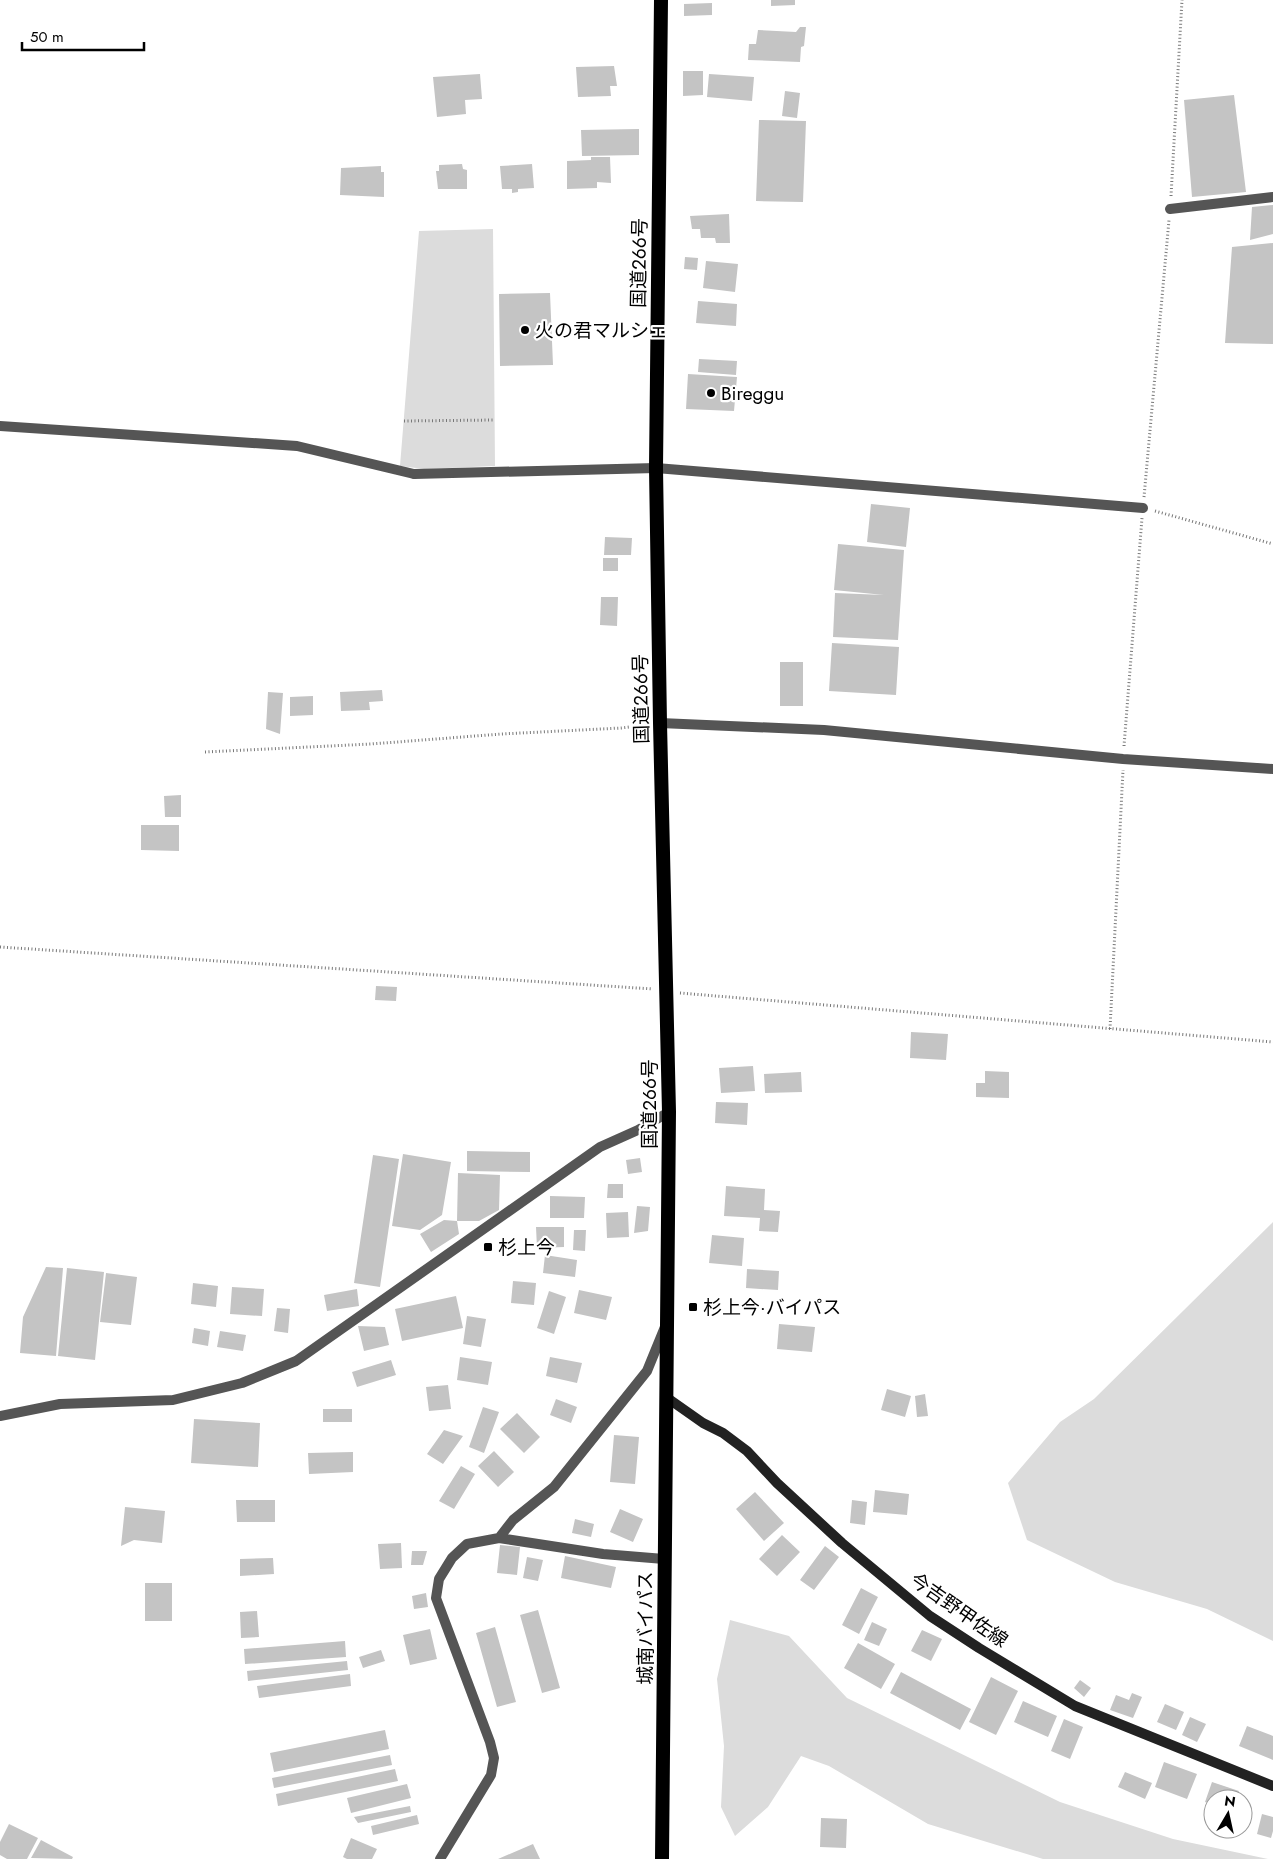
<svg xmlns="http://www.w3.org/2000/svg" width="1273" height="1859" font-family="Jost,'Noto Sans JP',sans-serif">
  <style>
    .green { fill: #dcdcdc }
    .building { fill: #c4c4c4 }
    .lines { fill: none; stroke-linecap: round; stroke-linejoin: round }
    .path { stroke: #777; stroke-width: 3; stroke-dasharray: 1 2.5; stroke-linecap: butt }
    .minor { stroke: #555; stroke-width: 10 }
    .tertiary { stroke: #555; stroke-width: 10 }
    .secondary { stroke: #222; stroke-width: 10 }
    .trunk { stroke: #000; stroke-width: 14 }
    .poi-dot { fill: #000; stroke: #fff; stroke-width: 2 }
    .labels { text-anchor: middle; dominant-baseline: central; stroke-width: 4.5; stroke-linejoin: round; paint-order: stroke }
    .street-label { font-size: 19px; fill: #000; stroke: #fff }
    .poi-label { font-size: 19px; fill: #000; stroke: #fff; text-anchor: start }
  </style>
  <rect width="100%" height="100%" fill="#fff"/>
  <path class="green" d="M493,229l2,237 -71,3 -24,-3 19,-235z
    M1273,1222v419l-66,-32 -92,-27 -88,-42 -19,-57 52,-61 34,-23z
    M730,1620l59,16 58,62 213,104 113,37 95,20h-225l-115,-35 -99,-58 -28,-10 -33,51 -33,29 -14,-29 3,-61 -7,-67z"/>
  <path class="building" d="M771,0h24v5l-24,1z
    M712,3v12l-28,1v-12z
    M800,27h6l-2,19 -3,1 -1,15 -52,-2 1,-16h7l2,-14 38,2z
    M614,66l3,20h-7l1,10 -33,1 -2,-30z
    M683,71h20v24l-20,1z
    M480,74l2,25 -17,1 1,14 -29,3 -4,-40z
    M709,74l45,3 -2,24 -45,-4z
    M785,91l15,2 -3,25 -15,-2z
    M1234,95l12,97 -54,5 -8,-97z
    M759,120l47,1 -3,81 -47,-1z
    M639,129v26l-57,1 -1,-26z
    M591,157h19l1,26 -14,-1v6l-30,1v-28l24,-1z
    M462,164l1,5 4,1v19h-29l-2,-18h3v-6z
    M532,164l2,24 -16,1v3l-6,1v-4h-10l-2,-23z
    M381,166v6h3v25l-44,-2 1,-27z
    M1273,205v29l-23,6 2,-33z
    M729,214l1,29h-14l-1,-5h-14l-1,-9h-8l-2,-13z
    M1273,243v101l-48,-1 7,-96z
    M685,257l13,1 -1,12 -13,-1z
    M706,261l32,3 -3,28 -32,-4z
    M550,293l3,72 -53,1 -1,-72z
    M698,301l39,3 -1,22 -40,-3z
    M699,359l38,2 -1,14 -38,-3z
    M688,374l49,3 -3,34 -48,-2z
    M871,504l39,4 -4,39 -39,-5z
    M605,537l27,1 -1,17h-27z
    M838,544l66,6 -6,90 -65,-3 2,-44 49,2 -50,-5z
    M603,558h15v13h-15z
    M601,597h17l-1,29 -17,-1z
    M832,643l67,4 -3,48 -67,-4z
    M780,662h23v44h-23z
    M382,690l1,11 -14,1 1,8 -29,1 -1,-19z
    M268,692l15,1 -3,41 -14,-5z
    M313,696v19l-23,1v-19z
    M181,795v22h-16l-1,-21z
    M141,825h38v26l-38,-1z
    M376,986l21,1 -1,14 -21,-1z
    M911,1032l37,2 -2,26 -36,-2z
    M753,1066l2,25 -34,2 -2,-25z
    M985,1071l24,1v26l-33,-1v-14h9z
    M801,1072l1,20 -37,1 -1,-19z
    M716,1102l32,1 -1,22 -32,-2z
    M467,1151l63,1v20l-63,-1z
    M403,1154l48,8 -9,53 -22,15 -28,-4z
    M373,1155l26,4 -19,128 -26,-4z
    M640,1158l2,14 -14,2 -2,-14z
    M458,1173l42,2 -1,35 -20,11h-22l2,13 -28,18 -11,-18 24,-14 13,1z
    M608,1184h15v14h-16z
    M726,1186l39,3 -1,21 16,1 -2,21 -19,-1 1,-13 -36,-2z
    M550,1196l35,1 -1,21h-34z
    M637,1206l13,1 -2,24 -14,2z
    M628,1212l1,25 -22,1 -1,-25z
    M536,1227h28v20l-27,1z
    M574,1230h12l-1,21 -12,-1z
    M712,1235l32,3 -2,28 -33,-3z
    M545,1255l32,5 -2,17 -32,-4z
    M46,1267l17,1 -7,88 -36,-3 3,-36z
    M67,1268l37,4 -9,88 -37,-4z
    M747,1269l32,2 -1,19 -32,-2z
    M106,1273l31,4 -6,48 -31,-3z
    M513,1281l23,2 -2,22 -23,-2z
    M193,1283l25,3 -2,21 -25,-3z
    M232,1287l32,2 -2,27 -32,-2z
    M357,1289l2,17 -32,5 -3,-16z
    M579,1290l33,7 -6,23 -32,-7z
    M549,1291l17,6 -12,37 -17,-6z
    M456,1296l7,32 -61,13 -7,-32z
    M277,1308l13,1 -2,24 -14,-2z
    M467,1316l19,3 -5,28 -18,-3z
    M779,1324l36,3 -3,25 -35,-3z
    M358,1326l27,1 4,18 -25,6z
    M194,1328l16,3 -2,15 -16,-3z
    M220,1331l26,4 -3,16 -26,-4z
    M460,1357l32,5 -4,23 -31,-5z
    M550,1357l32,6 -5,20 -31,-7z
    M391,1360l5,15 -39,12 -5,-15z
    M448,1385l3,24 -22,2 -3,-24z
    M887,1389l24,7 -6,21 -24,-7z
    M925,1394l3,22 -11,1 -2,-21z
    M556,1399l21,8 -6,16 -21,-8z
    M483,1407l16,5 -15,41 -15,-6z
    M323,1409h29v13h-29z
    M517,1413l23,24 -16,16 -24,-24z
    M194,1419l66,4 -2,44 -67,-4z
    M444,1430l19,6 -20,28 -16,-10z
    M614,1435l25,2 -4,47 -25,-2z
    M494,1451l20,21 -16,15 -20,-21z
    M353,1452v20l-44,2 -1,-21z
    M461,1466l14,8 -21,35 -15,-8z
    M875,1490l34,4 -2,21 -34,-3z
    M755,1492l29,31 -20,18 -28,-32z
    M236,1500h39v22h-38z
    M852,1500l15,2 -2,23 -15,-2z
    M125,1507l40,4 -3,32 -28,-3 -13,6z
    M620,1509l23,10 -10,23 -23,-10z
    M575,1519l19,5 -3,13 -19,-4z
    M782,1535l18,17 -23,24 -18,-17z
    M401,1543l1,25 -22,1 -2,-25z
    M500,1545l20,2 -3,28 -20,-2z
    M825,1546l14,11 -25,33 -14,-10z
    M412,1551h15l-4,14h-12z
    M565,1556l51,11 -5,21 -50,-10z
    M527,1557l16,3 -5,21 -15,-3z
    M273,1558l1,16 -34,2v-17z
    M145,1583h27v38h-27z
    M861,1588l17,9 -19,37 -17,-9z
    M426,1593l2,14 -14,2 -2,-13z
    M538,1610l22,78 -18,5 -22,-78z
    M257,1611l2,26 -18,1 -1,-26z
    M872,1622l15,7 -8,17 -15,-6z
    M495,1627l21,75 -19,5 -21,-74z
    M430,1629l7,30 -27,6 -7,-30z
    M922,1630l20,9 -11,22 -20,-10z
    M345,1641l1,16 -101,7 -1,-15z
    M858,1643l37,21 -14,25 -37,-21z
    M381,1650l4,11 -22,7 -4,-11z
    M347,1661l1,9 -100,11 -1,-10z
    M901,1672l70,37 -11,21 -70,-37z
    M350,1674l1,12 -92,12 -2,-12z
    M991,1677l27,14 -22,44 -27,-13z
    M1080,1680l11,8 -7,9 -10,-9z
    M1132,1693l10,4 -9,21 -23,-8 6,-15 13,5z
    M1023,1701l34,15 -9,21 -34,-15z
    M1165,1704l19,8 -8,18 -19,-8z
    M1190,1717l16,7 -9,18 -15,-7z
    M1064,1719l19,8 -13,32 -19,-8z
    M1247,1726l26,10v24l-34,-14z
    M385,1730l4,19 -115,23 -4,-19z
    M390,1755l2,10 -118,23 -2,-10z
    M1164,1762l33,12 -10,25 -32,-12z
    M395,1769l3,12 -120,25 -2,-12z
    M1125,1772l27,11 -7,16 -27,-12z
    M1212,1782l27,9 -3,8h-23v6l-8,-3z
    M407,1784l4,14 -60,15 -4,-15z
    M410,1806l1,6 -53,11 -4,-6z
    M1262,1814l11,3v14l-2,7 -14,-4z
    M417,1815l2,9 -46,11 -2,-9z
    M821,1818l26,1 -1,29 -26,-1z
    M9,1824l29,14 -11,21h-20l-7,-4v-13z
    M351,1838l26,11 -5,10h-25l-4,-2z
    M41,1840l32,17 -1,2 -41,-1z
    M533,1844l7,15h-42z"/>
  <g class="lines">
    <path class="path" d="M1171,196l11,-196
      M404,421l91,-1
      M1144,497l25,-277
      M1155,511l118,33
      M1124,746l18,-228
      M205,752l166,-8 130,-10 120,-6 26,-3
      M0,947l653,42
      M680,993l593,49
      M1110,1029l13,-259"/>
    <path class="minor" d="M1170,209l103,-12
      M0,426l297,20 117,28
      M656,468l487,40
      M660,723l164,7 299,29 150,10
      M499,1538l14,-18 41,-33 93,-116 18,-44
      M440,1859l51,-84 3,-17 -4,-16 -54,-144 3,-19 13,-21 15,-14 32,-6 104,16 61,5"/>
    <path class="tertiary" d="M414,474l242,-6
      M0,1416l60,-12 113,-4 69,-17 54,-22 304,-214 38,-17 31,-18"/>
    <path class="secondary" d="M666,1397l37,26 20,10 24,18 30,32 65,60 88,73 49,32 96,58 198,80"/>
    <path class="trunk" d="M661,0l-5,468 4,255 9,389 -7,747"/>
  </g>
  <g class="poi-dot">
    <circle cx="525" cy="330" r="5"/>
    <circle cx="711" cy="393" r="5"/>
    <rect x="483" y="1242" width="10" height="10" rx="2.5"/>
    <rect x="688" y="1302" width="10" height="10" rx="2.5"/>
  </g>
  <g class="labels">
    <g class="street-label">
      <text transform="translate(639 263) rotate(-89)">国道266号</text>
      <text transform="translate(641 699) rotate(-91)">国道266号</text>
      <text transform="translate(649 1104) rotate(-90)">国道266号</text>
      <text transform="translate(959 1610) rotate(35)">今吉野甲佐線</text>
      <text transform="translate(645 1628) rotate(-90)">城南バイパス</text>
    </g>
    <g class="poi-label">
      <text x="535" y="330">火の君マルシェ</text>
      <text x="721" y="393">Bireggu</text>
      <text x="498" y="1247">杉上今</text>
      <text x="703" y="1307">杉上今·バイパス</text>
    </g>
  </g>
  <g transform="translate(1228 1814) rotate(9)"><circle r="24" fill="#ffffff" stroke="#999999"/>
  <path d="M0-4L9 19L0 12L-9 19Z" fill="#000000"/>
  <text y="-8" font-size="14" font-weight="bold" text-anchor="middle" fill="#000000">N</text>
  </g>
  <path d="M22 42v8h122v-8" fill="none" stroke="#000000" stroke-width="2.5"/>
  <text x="30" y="42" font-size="15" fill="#000000" stroke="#ffffff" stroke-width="4" paint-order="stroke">50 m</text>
</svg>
